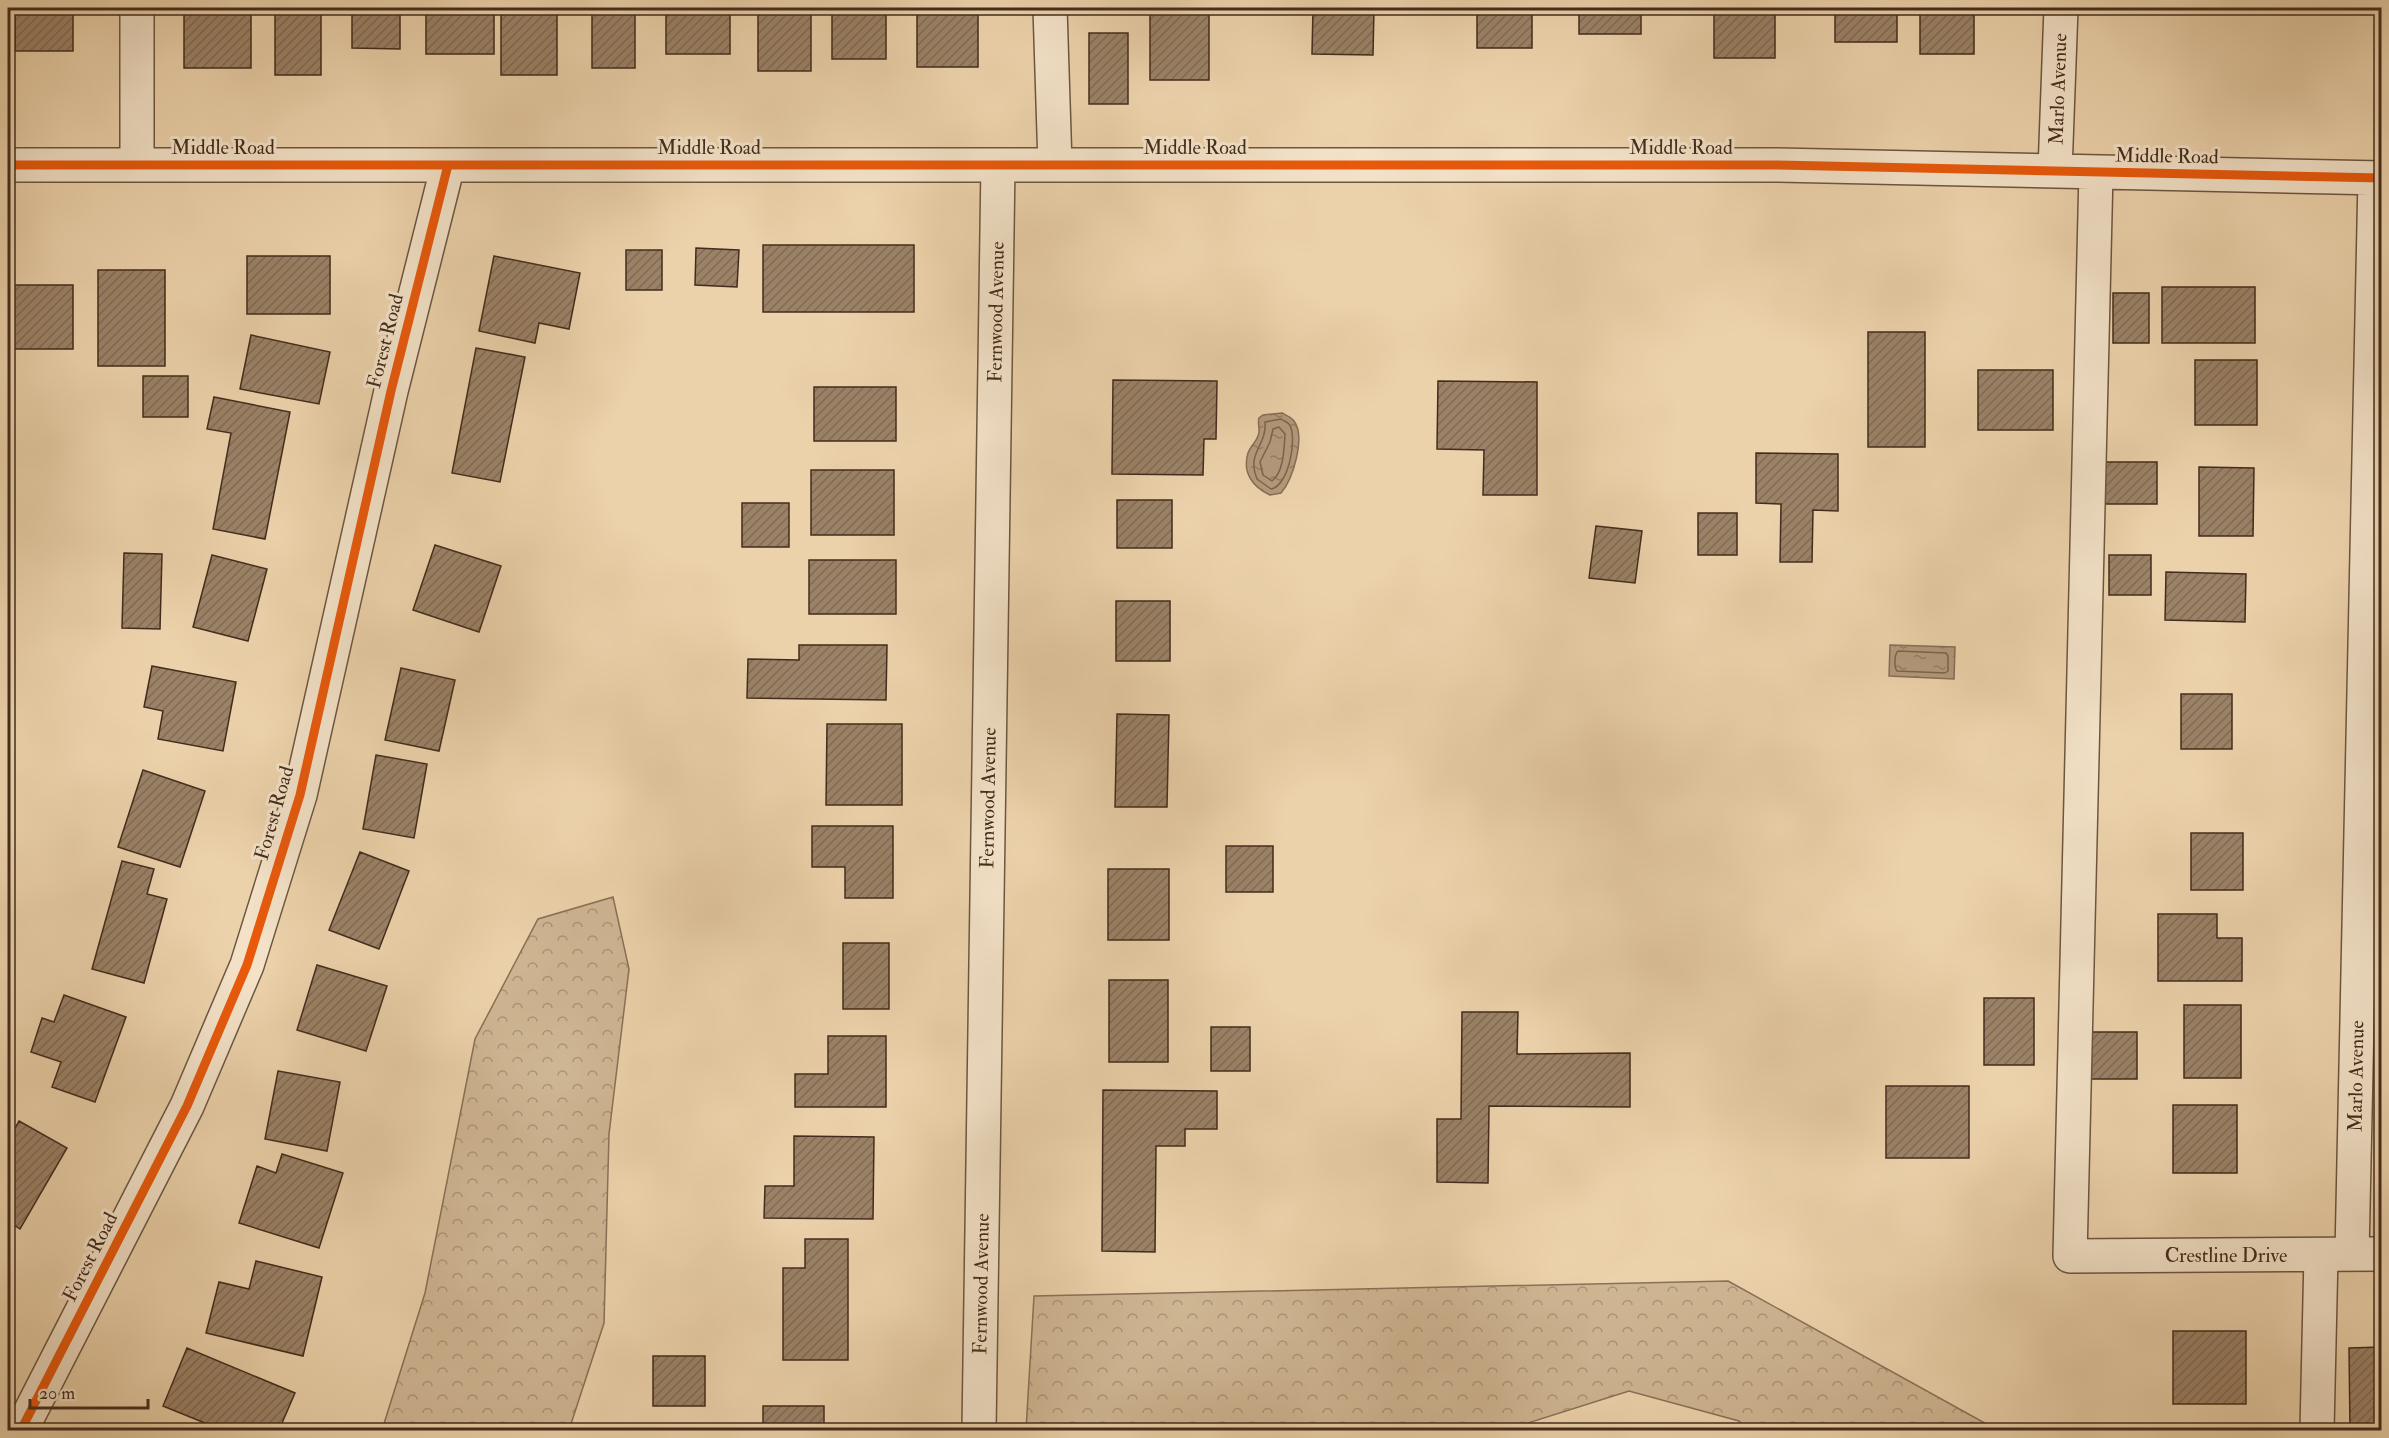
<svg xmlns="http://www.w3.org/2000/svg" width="2389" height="1438" font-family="'IM FELL Double Pica',serif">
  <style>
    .forest { fill: url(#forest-crowns); stroke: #897158; stroke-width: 1.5 }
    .water { fill: url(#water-ripples); stroke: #866e55; stroke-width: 1.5 }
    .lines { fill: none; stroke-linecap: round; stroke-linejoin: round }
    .shore { stroke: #7b634c; stroke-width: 1.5 }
    .building { fill: url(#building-hatch); stroke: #432c1d; stroke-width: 1.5 }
    .minor-casing { stroke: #6d5640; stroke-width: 36 }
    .minor { stroke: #f3e2c8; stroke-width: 33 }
    .cycleway-casing { stroke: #f3e2c8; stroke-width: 13 }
    .cycleway { stroke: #e8590c; stroke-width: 9 }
    .labels { text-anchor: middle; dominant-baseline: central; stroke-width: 6; stroke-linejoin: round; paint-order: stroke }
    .street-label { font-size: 20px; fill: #432c1d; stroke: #f3e2c8 }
  </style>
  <defs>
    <pattern id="forest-crowns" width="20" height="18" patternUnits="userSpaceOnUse" patternTransform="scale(1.5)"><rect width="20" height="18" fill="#cfb693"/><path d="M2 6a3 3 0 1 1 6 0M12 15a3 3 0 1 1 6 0" fill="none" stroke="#aa9477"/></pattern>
    <pattern id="water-ripples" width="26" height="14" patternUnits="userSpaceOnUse" patternTransform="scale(1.5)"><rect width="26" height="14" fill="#b39a7b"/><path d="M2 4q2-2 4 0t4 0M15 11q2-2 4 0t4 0" fill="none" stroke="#937e64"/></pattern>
    <pattern id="building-hatch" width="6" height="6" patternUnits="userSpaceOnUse" patternTransform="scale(1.5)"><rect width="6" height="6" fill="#9b8267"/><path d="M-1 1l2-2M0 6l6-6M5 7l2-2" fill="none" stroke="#806b54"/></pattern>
  </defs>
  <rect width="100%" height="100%" fill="#ecd2ab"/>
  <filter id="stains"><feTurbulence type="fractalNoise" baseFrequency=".00333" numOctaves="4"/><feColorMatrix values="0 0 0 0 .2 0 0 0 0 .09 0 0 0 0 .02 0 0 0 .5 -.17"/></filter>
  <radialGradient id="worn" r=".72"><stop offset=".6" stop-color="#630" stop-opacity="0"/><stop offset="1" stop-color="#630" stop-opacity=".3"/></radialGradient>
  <path class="forest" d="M613,897l16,72 -20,165 -5,189 -35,107h-187l43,-137 50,-254 63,-120z
    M1728,1281l264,146 1,3h-246l-8,-9 -110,-30 -123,39h-480l8,-134z"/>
  <path class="water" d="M1282,413c4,2 9,4 12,8 12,16 -1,58 -13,72l-11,2c-17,-8 -28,-22 -22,-42 2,-6 8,-11 10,-17 3,-7 -1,-12 1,-18l4,-3z
    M1890,645l65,2 -1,32 -65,-3z"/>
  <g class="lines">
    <path class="shore" d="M1281,419c3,2 6,3 8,5 9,12 0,62 -18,65l-14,-10c-11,-26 10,-33 8,-57z
      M1279,427l6,7c-1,14 -1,38 -13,47l-9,-6 -3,-13 10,-20 3,-13z
      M1898,651l48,2 2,3v15l-3,2 -48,-2c-3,-4 -3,-16 1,-20z"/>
  </g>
  <path class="building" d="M15,8h58v43h-58z
    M275,8h46v67h-46z
    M352,8h48v41l-48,-1z
    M426,8h68v46h-68z
    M501,8h56v67h-56z
    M592,8h43v60h-43z
    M666,8h64v46h-64z
    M758,8h53v63h-53z
    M832,8h54v51h-54z
    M917,8h61v59h-61z
    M1313,8h61l-1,47 -61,-1z
    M1477,8h55v40h-55z
    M1579,8h62v26h-62z
    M1714,8h61v50h-61z
    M1835,8h62v34h-62z
    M1920,8h54v46h-54z
    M184,9h67v59h-67z
    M1150,11h59v69h-59z
    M1089,33h39v71h-39z
    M763,245h151v67h-151z
    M696,248l43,2 -2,37 -42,-2z
    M626,250h36v40h-36z
    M247,256h83v58h-83z
    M494,256l86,17 -11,56 -30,-6 -4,20 -56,-12z
    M98,270h67v96h-67z
    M8,285h65v64h-65z
    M2162,287h93v56h-93z
    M2113,293h36v50h-36z
    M1868,332h57v115h-57z
    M251,335l79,17 -11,52 -79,-15z
    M476,348l49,9 -25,125 -48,-9z
    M2195,360h62v65h-62z
    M1978,370h75v60h-75z
    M143,376h45v41h-45z
    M1113,380l104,1 -1,58h-12l-1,36 -91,-1z
    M1438,381l99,1v113h-54l1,-45 -47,-1z
    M814,387h82v54h-82z
    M214,397l76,15 -25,127 -52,-10 18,-96 -24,-4z
    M1756,453l82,1v57l-25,-1 -1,52h-32l1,-58 -25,-1z
    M2104,462h53v42h-53z
    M2199,467l55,1 -1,68h-54z
    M811,470h83v65h-83z
    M1117,500h55v48h-55z
    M742,503h47v44h-47z
    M1698,513h39v42h-39z
    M1596,526l46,5 -7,52 -46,-5z
    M435,545l66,21 -22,66 -66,-22z
    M124,553l38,1 -2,75 -38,-1z
    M212,555l55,14 -19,72 -55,-14z
    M2109,555h42v40h-42z
    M809,560h87v54h-87z
    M2166,572l80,2 -1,48 -80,-2z
    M1116,601h54v60h-54z
    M799,645h88l-1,55 -139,-2 1,-39 51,1z
    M152,666l84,16 -13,69 -65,-12 5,-28 -19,-4z
    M401,668l54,12 -16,71 -54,-11z
    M2181,694h51v55h-51z
    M1117,714l52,1 -2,92h-52z
    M827,724h75v81h-76z
    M376,755l51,9 -13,74 -51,-9z
    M143,770l62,21 -25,76 -62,-20z
    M812,826h81v72h-48v-31h-33z
    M2191,833h52v57h-52z
    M1226,846h47v46h-47z
    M360,852l49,19 -30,78 -50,-19z
    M122,861l32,8 -7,25 20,5 -23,84 -52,-14z
    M1108,869h61v71h-61z
    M2158,914h59v24h25v43h-84z
    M843,943h46v66h-46z
    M317,965l70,21 -21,65 -69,-21z
    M1109,980h59v82h-59z
    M64,995l62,22 -31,85 -43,-15 9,-25 -30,-10 11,-34 12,4z
    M1984,998h50v67h-50z
    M2184,1005h57v73h-57z
    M1462,1012h56l-1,42 113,-1v54l-141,-1 -1,77 -51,-1v-63h24z
    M1211,1027h39v44h-39z
    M2091,1032h46v47h-46z
    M828,1036h58v71h-91v-33h33z
    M278,1071l62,11 -13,69 -62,-12z
    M1886,1086h83v72h-83z
    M1103,1090l114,1v38h-32v17h-29l-1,106 -53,-1z
    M2173,1105h64v68h-64z
    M19,1121l48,27 -47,81 -12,-8v-80z
    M794,1136l80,1 -1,82 -109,-1 1,-32h29z
    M282,1154l61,19 -24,75 -80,-25 18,-57 19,7z
    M805,1239h43v121h-65v-92h22z
    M256,1261l66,16 -19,79 -97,-23 13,-51 30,7z
    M2173,1331h73v73h-73z
    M2382,1347v83h-32l-1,-82z
    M187,1348l108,45 -16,37h-57l-59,-24z
    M653,1356h52v50h-52z
    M763,1406h61v24h-94v-3h33z"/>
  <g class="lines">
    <g class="minor-casing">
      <path id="minor" d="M1050,8l5,157
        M8,165h1768l606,13
        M137,165v-157
        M2055,171l6,-163
        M2096,172l-26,1084 312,-2
        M2352,1254l23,-1076
        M21,1430l166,-324 60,-141 53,-170 91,-404 57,-226
        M979,1430l19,-1265
        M2317,1430l4,-175"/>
    </g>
    <use href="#minor" class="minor"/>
    <g class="cycleway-casing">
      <path id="cycleway" d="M8,165h1768l606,13
        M21,1430l166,-324 60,-141 53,-170 91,-404 57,-226"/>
    </g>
    <use href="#cycleway" class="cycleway"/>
  </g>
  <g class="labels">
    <g class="street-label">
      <text transform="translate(2058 89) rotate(-88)">Marlo Avenue</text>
      <text x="223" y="147">Middle Road</text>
      <text x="709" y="147">Middle Road</text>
      <text x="1195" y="147">Middle Road</text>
      <text x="1681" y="147">Middle Road</text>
      <text transform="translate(2167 156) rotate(1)">Middle Road</text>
      <text transform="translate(996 312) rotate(-89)">Fernwood Avenue</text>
      <text transform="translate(385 341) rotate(-76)">Forest Road</text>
      <text transform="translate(988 798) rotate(-89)">Fernwood Avenue</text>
      <text transform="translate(274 813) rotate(-74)">Forest Road</text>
      <text transform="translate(2356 1076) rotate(-89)">Marlo Avenue</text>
      <text x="2226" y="1255">Crestline Drive</text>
      <text transform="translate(90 1257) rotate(-63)">Forest Road</text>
      <text transform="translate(981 1284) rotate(-89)">Fernwood Avenue</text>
    </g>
  </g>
  <rect width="2389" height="1438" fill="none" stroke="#ecd2ab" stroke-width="30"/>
  <rect x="9" y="9" width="2371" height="1420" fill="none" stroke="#432c1d" stroke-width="3"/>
  <rect x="15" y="15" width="2359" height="1408" fill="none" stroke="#432c1d" stroke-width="1.5"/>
  <path d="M30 1399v9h118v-9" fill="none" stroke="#432c1d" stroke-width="3"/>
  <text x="39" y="1399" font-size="18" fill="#432c1d" stroke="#f3e2c8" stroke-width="4.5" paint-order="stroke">20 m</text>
  <rect width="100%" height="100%" filter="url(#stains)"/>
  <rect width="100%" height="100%" fill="url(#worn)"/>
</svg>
